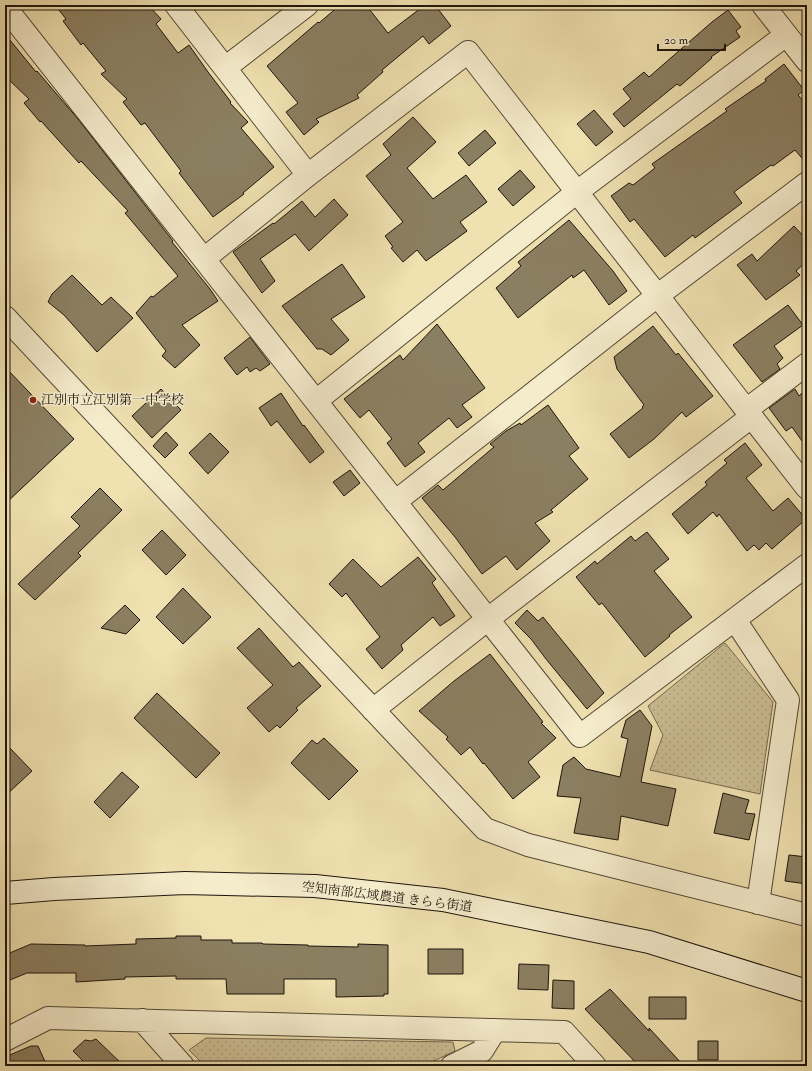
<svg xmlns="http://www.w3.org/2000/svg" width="812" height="1071" font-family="'IM FELL Double Pica','Noto Serif JP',serif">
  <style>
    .park { fill: url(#park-dots); stroke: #746a50 }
    .building { fill: #8b7f61; stroke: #1d150c }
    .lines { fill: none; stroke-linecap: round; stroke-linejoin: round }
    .street-casing { stroke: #524835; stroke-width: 24 }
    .secondary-casing { stroke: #1d150c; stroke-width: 24 }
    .street { stroke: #f5eccc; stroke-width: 22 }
    .secondary { stroke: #f5eccc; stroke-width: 22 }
    .poi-dot { fill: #8f2418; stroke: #f5eccc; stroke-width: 1.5 }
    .labels { text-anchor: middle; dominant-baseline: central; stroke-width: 3; stroke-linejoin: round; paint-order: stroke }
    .poi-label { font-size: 13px; fill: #1d150c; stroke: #f5eccc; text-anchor: start }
    .street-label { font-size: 13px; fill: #1d150c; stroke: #f5eccc }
  </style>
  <defs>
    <pattern id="park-dots" width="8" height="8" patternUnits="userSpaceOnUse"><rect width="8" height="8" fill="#ccbe94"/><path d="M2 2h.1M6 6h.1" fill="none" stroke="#afa27e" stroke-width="1.8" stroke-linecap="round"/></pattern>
  </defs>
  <rect width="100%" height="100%" fill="#f0e1b0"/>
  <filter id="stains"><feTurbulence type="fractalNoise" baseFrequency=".005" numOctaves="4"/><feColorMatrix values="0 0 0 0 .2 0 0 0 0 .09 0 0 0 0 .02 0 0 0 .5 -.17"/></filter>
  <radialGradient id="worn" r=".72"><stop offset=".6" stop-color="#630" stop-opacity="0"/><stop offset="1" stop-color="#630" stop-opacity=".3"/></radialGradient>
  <path class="park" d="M725,643l48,59 -13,92 -110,-24 13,-35 -15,-29z
    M206,1038l247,4 2,9 -32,15h-218l-16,-16z"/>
  <path class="building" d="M55,5h93l13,14 -5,5 22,29 11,-8 19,27 23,30 -1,1 18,19 -7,6 33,39 -31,26 1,1 -31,23 -34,-44 2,-2 -36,-48 -4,2 -18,-23 4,-3 -26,-25 5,-3 -23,-28 -2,2 -18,-24 3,-2z
    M340,5h26l22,28 37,-28h10l16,21 -22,18 -6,-8 -41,34 1,2 -26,23 2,3 -43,21 3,3 -15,13 -18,-23 12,-9 -31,-37 51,-44 1,1z
    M728,10l13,17 -5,4 4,6 -29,20 1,1 -32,28 -3,-2 -53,43 -11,-13 18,-15 -8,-10 21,-17 5,5 63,-55z
    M5,34l31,38 1,-1 41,48 95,122 -1,1 38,47 8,12 -36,24 18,20 -25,23 -13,-12 4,-5 -30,-38 15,-17 2,1 25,-21 -53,-63 3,-2 -47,-50 -2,2 -38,-42 -1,1 -16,-19 5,-4 -24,-23z
    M784,64l20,26 -6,5 9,10v59l-12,-14 -22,16 -2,-1 -37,27 8,11 -47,35 -2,-3 -28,22 -31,-38 -4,3 -19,-26 18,-13 4,2 22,-17 -3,-4 75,-53 -2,-2 41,-28 -1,-2z
    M594,110l19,22 -17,14 -19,-22z
    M413,117l23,25 -29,26 26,31 33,-24 21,27 -27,20 7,9 -41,30 -9,-11 -14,12 -12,-14 2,-1 -8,-11 18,-14 -37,-46 25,-21 -8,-11z
    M485,130l11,13 -27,23 -11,-13z
    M520,170l15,17 -22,19 -15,-17z
    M334,199l14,16 -39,36 -14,-17 -35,25 15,22 -13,12 -29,-41 40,-29 1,1 28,-23 13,16z
    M569,220l44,51 14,20 -18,14 -25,-35 -11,8 -1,-3 -54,43 -22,-30 25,-22 -3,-4z
    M794,226l13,14v21l-11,10 4,4 -34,25 -29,-35 15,-11 5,7z
    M342,264l23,33 -34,22 18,21 -18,15 -9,-6h-5l-35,-43z
    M72,275l30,30 9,-8 22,21 -36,34 -33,-37 -16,-13 4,-8z
    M788,305l15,20 -29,21 9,12 -6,6 3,5 -18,13 -29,-37z
    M437,324l48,64 -23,17 10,12 -15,11 -8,-10 -31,25 7,9 -20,15 -18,-24 5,-4 -23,-29 -9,8 -16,-19 56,-44 3,5z
    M653,326l23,29 2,-2 35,43 -27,21 -4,-5 -28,27 -25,19 -19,-24 33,-26 -1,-1 2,-2 -27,-36 -3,-12z
    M250,337l20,27 -10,7 -4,-3 -6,4 -3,-5 -10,8 -13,-17z
    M5,367l69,72 -69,65z
    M807,388v60l-15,-21 -6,4 -17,-23 26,-19 4,7z
    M161,389l20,21 -29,28 -20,-22z
    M281,393l22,33 1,-1 20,27 -14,11 -33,-42 -6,5 -12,-18z
    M548,405l31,43 -10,8 19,23 -37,31 2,2 -18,11 15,18 -33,29 -11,-14 -24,18 -27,-37 -33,-39 16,-13 5,5 51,-43 -4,-3 5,-4 11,-9 14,-8 1,2z
    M166,432l12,13 -13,13 -12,-12z
    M210,433l19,19 -21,22 -19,-21z
    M745,443l17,22 -16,13 27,33 15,-13 18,21 -34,30 -6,-6 -7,7 -5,-5 -7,6 -28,-37 -2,3 -4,-5 -25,22 -16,-20 35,-29 -2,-3 22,-19 -3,-3z
    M350,470l10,13 -16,13 -11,-14z
    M100,488l22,22 -44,43 3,3 -46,44 -17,-16 62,-58 -9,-9z
    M162,530l24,25 -20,20 -24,-25z
    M647,532l22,27 -15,12 38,46 -23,18 1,1 -25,21 -43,-54 -3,2 -23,-28 19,-16 2,3 34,-28 4,5z
    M418,557l18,22 -4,4 23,33 -15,10 -7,-9 -32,28 2,5 -21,19 -16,-20 14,-12 -34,-44 -4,4 -13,-13 24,-25 28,28z
    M183,588l28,29 -28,27 -27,-27z
    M125,605l15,15 -14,14 -25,-6z
    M527,610l11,11 5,-4 35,43 26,33 -17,16 -41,-50 -15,-20 -16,-16z
    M259,628l34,39 6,-5 22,24 -25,22 2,2 -18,18 -3,-3 -8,7 -22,-24 26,-23 -36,-37z
    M490,654l53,68 -2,1 15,15 -28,24 12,15 -27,22 -29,-36 -1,1 -13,-17 -9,8 -15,-16 2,-2 -29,-26 35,-30z
    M157,693l63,60 -24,25 -62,-60z
    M640,710l12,16 -11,56 35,7 -8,37 -47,-10 -3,24 -44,-7 7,-35 -24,-2 6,-31 11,-8 12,12 34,8 8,-38 -7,-2 5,-17z
    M324,738l34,33 -29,29 -38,-37 21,-23 5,4z
    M5,743l27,28 -27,25z
    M122,772l17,15 -29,31 -16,-16z
    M723,793l26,7 -4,13 10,1 -6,26 -35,-7z
    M789,855l18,2v27l-22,-3z
    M176,936h25v4h31v3h30l1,1 45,1v1l50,1v-3l30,1v49h-4v2l-48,1v-18h-52v15h-57l-1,-15h-50v-3l-51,1v2l-49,3v-9h-49l-22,9v-27l26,-11 54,1v1l51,-2v-5l40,-1z
    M428,949h35v25h-35z
    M519,964l30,1 -1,25 -30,-1z
    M553,980l21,1v28l-22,-1z
    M610,989l39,42v-3l35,38h-45l-21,-22 -33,-35z
    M649,997h37v22h-37z
    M96,1039l28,27h-36l-15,-15 12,-11 6,1z
    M698,1041h20v19h-20z
    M31,1046h7l9,20h-42v-9z"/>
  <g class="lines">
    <g class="street-casing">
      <path id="street" d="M176,5l132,170
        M763,5l44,56
        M5,7l575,729 227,-171
        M225,68l82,-63
        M204,259l104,-84 160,-123 339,436
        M5,317l480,512 43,16 279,70
        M316,401l261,-209 209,-157
        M746,410l61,-46
        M395,502l262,-206 150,-113
        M735,620l53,80 -30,203
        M373,710l115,-91 263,-202
        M142,1020l41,46
        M5,1040l43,-22 516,14 31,34
        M452,1066l30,-15 13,-21"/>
    </g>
    <g class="secondary-casing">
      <path id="secondary" d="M5,893l49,-4 131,-6 130,3 128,14 206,42 158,49"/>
    </g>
    <use href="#street" class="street"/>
    <use href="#secondary" class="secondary"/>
  </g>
  <circle class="poi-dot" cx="33" cy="400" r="4"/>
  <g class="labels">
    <g class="poi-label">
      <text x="41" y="400">江別市立江別第一中学校</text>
    </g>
    <g class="street-label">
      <text transform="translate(387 897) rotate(7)">空知南部広域農道 きらら街道</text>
    </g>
  </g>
  <rect width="812" height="1071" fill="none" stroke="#f0e1b0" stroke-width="20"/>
  <rect x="6" y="6" width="800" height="1059" fill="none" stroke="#1d150c" stroke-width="2"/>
  <rect x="10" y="10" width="792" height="1051" fill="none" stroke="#1d150c"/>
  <path d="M658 44v6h67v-6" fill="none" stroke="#1d150c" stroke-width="2"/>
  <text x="664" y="44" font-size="12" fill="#1d150c" stroke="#f5eccc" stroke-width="3" paint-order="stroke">20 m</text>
  <rect width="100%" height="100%" filter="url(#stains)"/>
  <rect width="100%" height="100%" fill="url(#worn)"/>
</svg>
